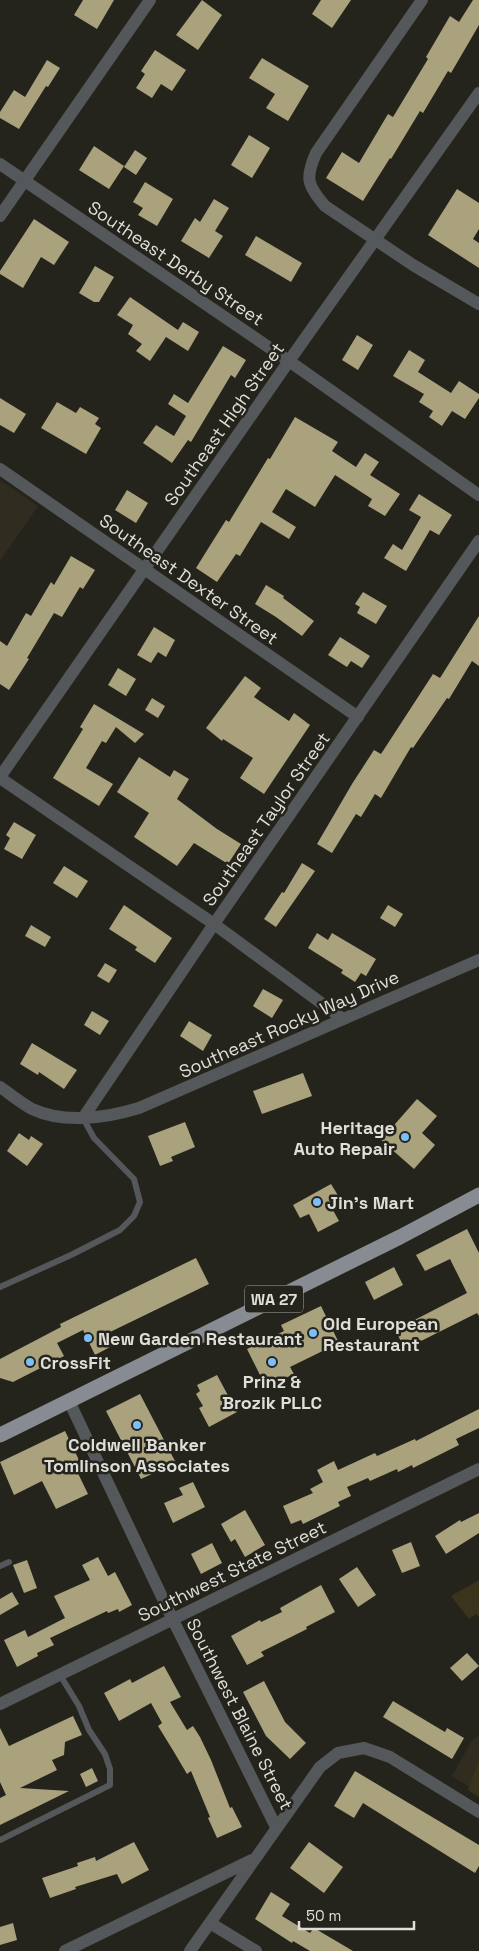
<svg xmlns="http://www.w3.org/2000/svg" width="479" height="1951" font-family="'Space Grotesk',sans-serif">
  <style>
    .built { fill: #302c1f }
    .green { fill: #3a341c }
    .building { fill: #aaa27d }
    .lines { fill: none; stroke-linecap: round; stroke-linejoin: round }
    .lane { stroke: #55585b; stroke-width: 6 }
    .street { stroke: #55585b; stroke-width: 12 }
    .primary { stroke: #868c92; stroke-width: 15 }
    .poi-dot { fill: #7bbef8; stroke: #25241c; stroke-width: 2 }
    .labels { text-anchor: middle; dominant-baseline: central; stroke-width: 5; stroke-linejoin: round; paint-order: stroke }
    .shield { fill: #25241c; stroke: #a7a6a0; stroke-width: 1 }
    .shield-label { font-size: 16px; font-weight: bold; fill: #dfded9 }
    .street-label { font-size: 18px; fill: #dfded9; stroke: #25241c }
    .poi-label { font-size: 18px; font-weight: bold; fill: #dfded9; stroke: #25241c; text-anchor: start }
  </style>
  <rect width="100%" height="100%" fill="#25241c"/>
  <path class="built" d="M0,480l38,26 -38,55z
    M479,1735v58l-27,-17 19,-34z"/>
  <path class="green" d="M479,1580v37l-3,-3 -7,5 -18,-23z
    M479,1760v37l-11,-7z"/>
  <path class="building" d="M83,0h31l-17,29 -23,-14z
    M202,0l20,15 -24,35 -22,-15z
    M321,0h30l-19,28 -20,-14z
    M473,0h6v25l-28,48 -3,-2 -25,42 -3,-2 -29,48 -1,-1 -27,43 -37,-23 16,-26 17,11 29,-49 5,3 35,-58 -2,-2 24,-41 9,6z
    M155,50l31,20 -14,21 -11,-7 -9,14 -16,-10 9,-14 -4,-3z
    M262,58l47,28 -21,35 -22,-13 9,-14 -26,-16z
    M47,60l13,8 -12,19 -2,-1 -27,43 -19,-11v-6l14,-22 11,7z
    M249,135l21,13 -18,30 -21,-13z
    M94,146l30,20 -15,23 -30,-19z
    M135,150l12,8 -11,17 -12,-8z
    M145,182l28,17 -16,27 -19,-11 5,-7 -10,-6z
    M457,189l22,14v26l-6,10 6,4v25l-51,-33z
    M214,199l15,9 -14,23 8,5 -14,22 -28,-17 14,-23 5,4z
    M34,219l35,23 -15,23 -13,-8 -18,31 -23,-14v-3z
    M256,236l46,27 -11,19 -46,-27z
    M95,266l19,11 -15,25h-5l-15,-9z
    M130,297l48,33 5,-8 16,10 -11,19 -22,-14 -16,24 -14,-10 6,-7 -14,-10 5,-9 -16,-10z
    M357,335l16,10 -15,25 -16,-10z
    M223,346l23,14 -11,18 -4,-3 -40,67 -3,-2 -16,23 -29,-20 13,-18 18,11 12,-20 -18,-12 6,-10 14,9z
    M409,350l16,10 -7,12 33,21 8,-12 20,13v4l-14,21 -13,-8 -10,15 -13,-9 4,-6 -14,-9 5,-8 -31,-18z
    M0,398l26,16 -12,19 -14,-8z
    M57,402l19,11 4,-6 19,11 -4,6 6,4 -15,26 -45,-26z
    M295,417l43,25 -6,9 24,16 9,-14 14,9 -9,13 30,19 -15,22 -17,-10 4,-7 -37,-24 -20,32 -29,-18 -14,23 24,15 -7,12 -28,-17 -21,34 -4,-2 -19,28 -21,-14 30,-48 3,2 39,-64 2,1z
    M127,490l21,13 -12,20 -21,-13z
    M419,494l33,21 -13,20 -9,-5 -24,41 -22,-13 9,-14 9,6 19,-33 -12,-7z
    M71,556l24,14 -12,19 -3,-2 -18,30 -8,-4 -27,45 2,1 -20,31 -9,-6v-43l7,5 19,-33 5,3 20,-34 3,3z
    M266,585l18,11 -1,2 31,23 -12,15 -26,-19 -21,-13z
    M363,592l24,14 -11,18 -19,-11 3,-6 -5,-3z
    M479,616v50l-7,-5 -23,38 -2,-1 -34,50 -2,-1 -30,51 -6,-4 -14,23 -5,-3 -24,39 -15,-9 35,-60 22,-34 7,4 52,-80 7,4z
    M154,627l21,13 -9,17 -8,-5 -7,11 -14,-8z
    M340,637l30,19 -8,12 -11,-7 -4,6 -19,-12z
    M118,668l18,11 -10,17 -18,-11z
    M245,676l16,12 -7,9 35,24 5,-8 16,12 -46,69 -24,-16 13,-20 -30,-19 -1,2 -16,-13z
    M152,698l13,8 -7,12 -13,-8z
    M94,704l50,30 -9,9 -19,-16 -10,16 -4,-2 -16,27 27,16 -14,22 -46,-28 30,-49 -3,-2z
    M139,757l31,20 4,-7 15,9 -12,20 40,30 24,15 -13,20 -34,-21 -17,23 -43,-29 15,-24 -32,-21z
    M14,822l22,13 -14,24 -18,-10 6,-11 -4,-3z
    M302,863l13,8 -39,56 -12,-8 18,-27 2,1z
    M64,866l24,15 -11,17 -24,-15z
    M124,905l48,33 -17,25 -20,-13 2,-3 -28,-18z
    M388,905l15,9 -8,13 -15,-9z
    M31,925l20,12 -6,10 -20,-11z
    M317,933l11,7 4,-7 44,26 -10,17 -5,-3 -6,9 -14,-9 2,-3 -35,-22z
    M105,963l12,7 -8,13 -12,-7z
    M263,989l20,11 -11,18 -19,-12z
    M92,1011l17,10 -9,14 -16,-10z
    M189,1021l23,14 -9,16 -23,-15z
    M32,1043l45,27 -13,19 -25,-17 -1,3 -18,-11z
    M303,1073l9,23 -50,18 -9,-23z
    M417,1099l20,17 -15,17 13,12 -21,24 -33,-29z
    M185,1122l10,25 -24,10 2,4 -13,5 -12,-30z
    M19,1133l10,7 2,-4 12,8 -16,22 -20,-15z
    M331,1184l8,13 -10,6 10,18 -21,11 -9,-18 -9,4 -7,-13z
    M467,1229l12,24v63l-2,-3 -72,36 -10,-19 72,-37 -17,-34 -25,12 -9,-16z
    M196,1258l13,26 -103,50 6,12 -17,9 -12,-25 -26,13 7,13 -51,26 -13,-4v-19l61,-32 -1,-3z
    M394,1267l9,18 -29,15 -9,-18z
    M321,1306l18,37 -49,24 4,7 -28,13 -19,-38 37,-18 -3,-6z
    M217,1375l20,37 -28,15 -10,-19 4,-2 -7,-12 4,-3 -3,-6z
    M140,1394l36,69 -35,16 -35,-68z
    M479,1409v19l-23,11 3,6 -46,23 -1,-3 -14,7 -1,-3 -27,12 -2,-3 -21,9 4,9 -13,6 2,4 -37,18 -2,-4 -10,4 -8,-18 30,-13 -3,-4 13,-7 -6,-12 17,-9 4,9 37,-17 2,3 38,-17 1,2z
    M65,1431l14,29 -6,3 15,31 -32,15 -14,-28 -28,14 -14,-33z
    M193,1482l12,25 -32,16 -9,-20 19,-8 -4,-7z
    M245,1510l20,35 -20,12 -10,-18 -4,3 -10,-18z
    M479,1513v20l-33,21 -11,-18 25,-16 1,2z
    M411,1542l9,24 -18,7 -10,-23z
    M212,1543l10,20 -21,11 -10,-20z
    M98,1557l10,19 7,-4 17,33 -13,7 -1,-3 -10,4 -1,-2 -57,27 4,7 -17,8 1,3 -21,11 -13,-27 21,-10 3,7 37,-19 -11,-22 36,-16 -8,-15z
    M27,1560l10,28 -13,5 -11,-28z
    M357,1567l19,28 -18,12 -19,-28z
    M321,1585l14,27 -29,15 1,2 -46,23 3,4 -17,9 -16,-29 29,-16 1,2 21,-10 -2,-4z
    M12,1592l7,12 -19,11v-16z
    M467,1653l12,13 -17,15 -12,-13z
    M164,1666l17,31 -11,5 17,28 6,-4 7,11 11,23 19,48 2,-1 10,20 -25,11 -9,-20 2,-1 -19,-46 -4,3 -13,-22 -16,-26 4,-3 -11,-20 -32,18 -15,-28 26,-14 2,4z
    M264,1681l21,41 21,21 -16,16 -24,-23 -23,-44z
    M393,1701l52,31 2,-4 17,10 -12,21 -69,-42z
    M73,1716l9,19 -17,7 -1,13 -12,5 5,10 -37,18 49,3 -69,34v-27l6,-3 -6,-13v-54l9,18z
    M92,1768l6,13 -12,6 -6,-13z
    M355,1771l124,74v21l-4,7 -112,-70 -9,15 -20,-12z
    M134,1842l15,28 -27,14 -5,-10 -42,13 1,2 -26,9 -8,-20 36,-12 -1,-3 18,-6 1,4z
    M309,1842l34,25 -19,26 -34,-25z
    M271,1892l19,12 -8,12 28,17 4,-5 39,23h-43l-17,-10 -1,2 -37,-24z
    M13,1923l4,17 -17,5v-18z"/>
  <g class="lines">
    <path class="lane" d="M0,1287l71,-32 49,-25 14,-14 6,-14 -6,-23 -40,-41 -11,-20
      M0,1566l9,-4
      M0,1840l110,-55v-16l-5,-15 -16,-24 -10,-24 -19,-31"/>
    <path class="street" d="M422,0l-106,153c-11,25 -9,32 9,53l88,59 66,39
      M0,164l289,197 190,134
      M0,216l150,-216
      M0,469l358,248
      M0,777l289,-416 190,-268
      M0,778l214,146 129,95
      M0,1087c10,7 21,16 32,22 32,15 74,9 107,-1l340,-148
      M83,1118l131,-194 265,-383
      M69,1401l104,219 103,207
      M0,1704l479,-235
      M210,1923l46,28
      M65,1951l187,-91
      M190,1951l130,-184 18,-14 26,-5 26,9 89,55"/>
    <path class="primary" d="M0,1435l400,-198 79,-42"/>
  </g>
  <g class="poi-dot">
    <circle cx="405" cy="1137" r="5"/>
    <circle cx="317" cy="1202" r="5"/>
    <circle cx="313" cy="1333" r="5"/>
    <circle cx="88" cy="1338" r="5"/>
    <circle cx="30" cy="1362" r="5"/>
    <circle cx="272" cy="1362" r="5"/>
    <circle cx="137" cy="1425" r="5"/>
  </g>
  <g class="labels">
    <rect class="shield" x="245" y="1285.5" width="58" height="27" rx="4"/>
    <g class="shield-label">
      <text x="274" y="1299">WA 27</text>
    </g>
    <g class="street-label">
      <text transform="translate(176 263) rotate(34)">Southeast Derby Street</text>
      <text transform="translate(224 424) rotate(-55)">Southeast High Street</text>
      <text transform="translate(189 579) rotate(35)">Southeast Dexter Street</text>
      <text transform="translate(266 819) rotate(-55)">Southeast Taylor Street</text>
      <text transform="translate(289 1024) rotate(-24)">Southeast Rocky Way Drive</text>
      <text transform="translate(232 1571) rotate(-26)">Southwest State Street</text>
      <text transform="translate(240 1714) rotate(63)">Southwest Blaine Street</text>
    </g>
    <g class="poi-label">
      <text x="395" y="1127" text-anchor="end">Heritage<tspan x="395" dy="21">Auto Repair</tspan></text>
      <text x="327" y="1202">Jin's Mart</text>
      <text x="323" y="1323">Old European<tspan x="323" dy="21">Restaurant</tspan></text>
      <text x="98" y="1338">New Garden Restaurant</text>
      <text x="40" y="1362">CrossFit</text>
      <text x="272" y="1381" text-anchor="middle">Prinz &amp;<tspan x="272" dy="21">Brozik PLLC</tspan></text>
      <text x="137" y="1444" text-anchor="middle">Coldwell Banker<tspan x="137" dy="21">Tomlinson Associates</tspan></text>
    </g>
  </g>
  <path d="M299 1921v8h115v-8" fill="none" stroke="#dfded9" stroke-width="2.5"/>
  <text x="306" y="1921" font-size="15" fill="#dfded9" stroke="#25241c" stroke-width="4" paint-order="stroke">50 m</text>
</svg>
